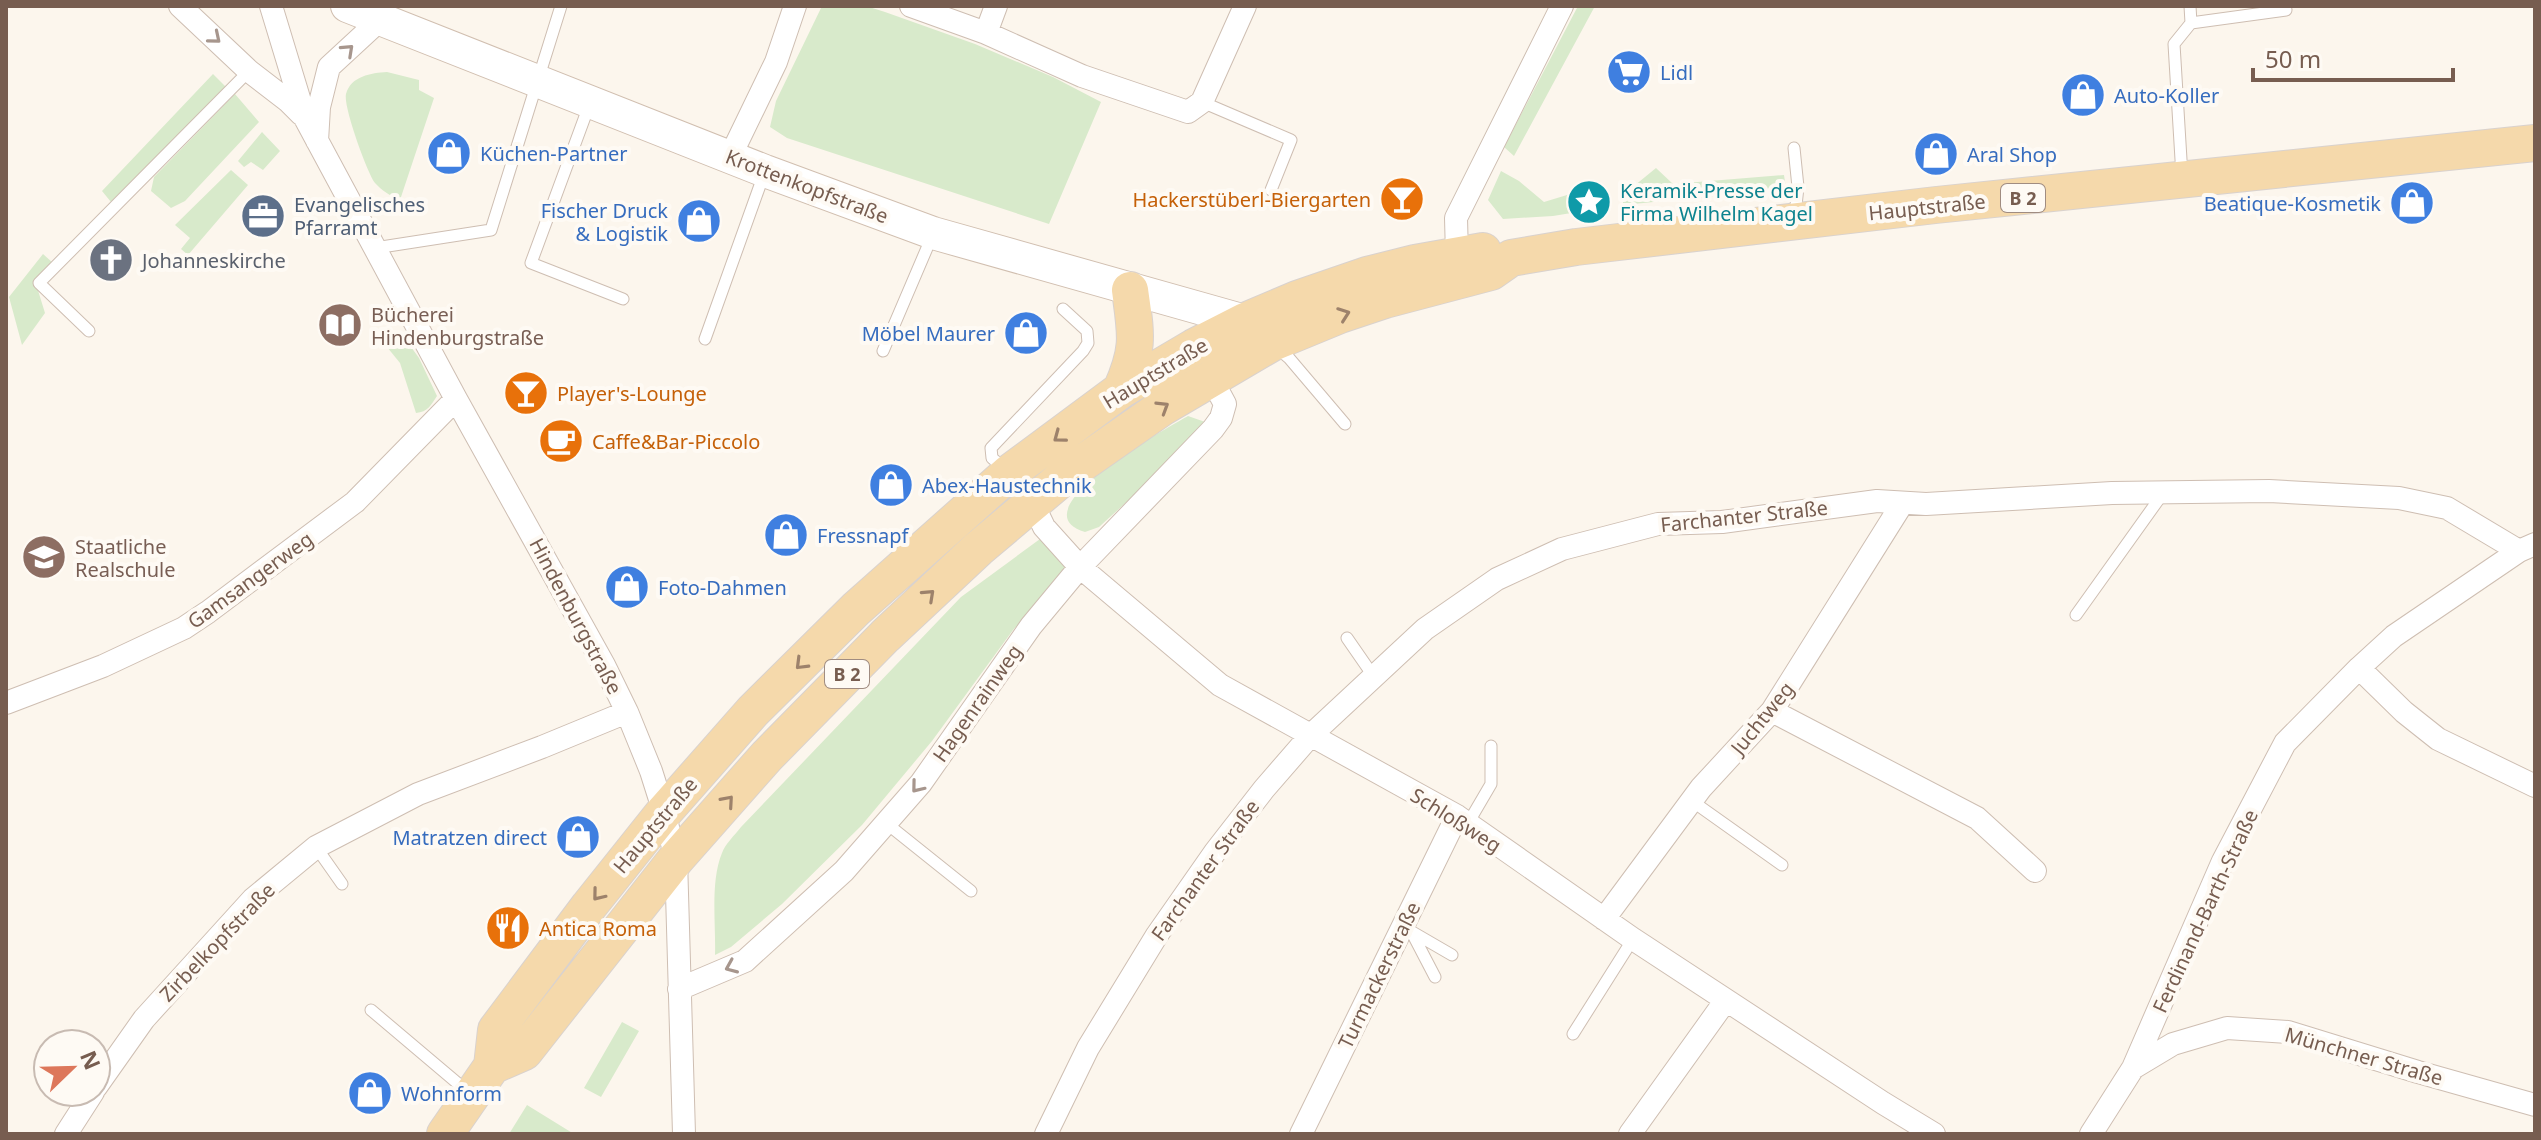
<svg xmlns="http://www.w3.org/2000/svg" width="2541" height="1140" font-family="'Noto Sans',sans-serif">
  <style>
    .green { fill: #d8eacb }
    .lines { fill: none; stroke-linecap: round; stroke-linejoin: round }
    .lane-casing { stroke: #cebeb2; stroke-width: 13 }
    .street-casing { stroke: #cebeb2; stroke-width: 24 }
    .secondary-casing { stroke: #d1bfb0; stroke-width: 34 }
    .primary-casing { stroke: #d9d2ce; stroke-width: 38 }
    .lane { stroke: #fff; stroke-width: 11 }
    .street { stroke: #fff; stroke-width: 22 }
    .secondary { stroke: #fff; stroke-width: 32 }
    .primary { stroke: #f5d9ab; stroke-width: 36 }
    .oneway { stroke: #a7968d }
    .oneway2 { stroke: #9d826b }
    .labels { text-anchor: middle; dominant-baseline: central; stroke-width: 8; stroke-linejoin: round; paint-order: stroke }
    .shield { fill: #fefaf4; stroke: #a08c81; stroke-width: 2 }
    .shield-label { font-size: 18px; font-weight: bold; fill: #775d50 }
    .shop-label { font-size: 20px; fill: #366cbe; stroke: #fefaf4; text-anchor: start }
    .street-label { font-size: 20px; fill: #775d50; stroke: #fefaf4 }
    .culture-label { font-size: 20px; fill: #0d838f; stroke: #fefaf4; text-anchor: start }
    .food-label { font-size: 20px; fill: #c56008; stroke: #fefaf4; text-anchor: start }
    .service-label { font-size: 20px; fill: #4e5e75; stroke: #fefaf4; text-anchor: start }
    .worship-label { font-size: 20px; fill: #5b616d; stroke: #fefaf4; text-anchor: start }
    .education-label { font-size: 20px; fill: #785e54; stroke: #fefaf4; text-anchor: start }
  </style>
  <rect width="100%" height="100%" fill="#fcf6ed"/>
  <path class="green" d="M822,6h44l19,6 90,32 78,33 48,25 -52,122 -262,-86 -17,-11 6,-26z
    M1578,6h17l-81,150 -10,-9z
    M387,72l32,8v10l15,8 -34,102c-8,-3 -19,-10 -25,-17 -8,-11 -32,-77 -29,-89 5,-18 25,-21 41,-22z
    M213,74l13,13 -115,115 -9,-11z
    M235,94l24,28 -74,79 -14,7 -20,-17 3,-14z
    M262,132l18,19 -17,19 -12,-8 -7,5 -6,-6z
    M1656,168l17,16 111,-9 2,14 -163,16v-10z
    M231,170l17,15 -60,70 -7,-6 9,-11 -15,-13z
    M1501,171l18,10 25,21 46,-14 12,20 -49,8 -50,3 -15,-19z
    M43,254l10,9 -17,21 9,29 -23,32 -13,-48z
    M401,333l18,25 18,38c-6,9 -9,16 -21,17l-16,-50 -13,-16 3,-10z
    M1188,416l20,7 -20,23 -89,81 -14,5c-70,-21 84,-105 103,-116z
    M1040,539l32,30 -59,61 -81,111 -70,84 -80,79 -51,43 -16,8c1,-31 -5,-73 7,-102 3,-9 13,-18 19,-26l220,-230z
    M622,1022l17,9 -38,66 -17,-9z
    M527,1105l47,29h-65z"/>
  <g class="lines">
    <g class="lane-casing">
      <path id="lane" d="M2190,6l1,17
        M1202,102l89,38 -20,50
        M590,103l-59,160 92,36
        M1794,148l4,39 -3,28
        M2182,176l-8,-132 17,-21 95,-13 -1,-4
        M375,248l116,-18 70,-224
        M89,331l-50,-48 210,-212
        M705,339l59,-165
        M1276,347l13,11 56,66
        M883,351l50,-117
        M1006,470l-14,-12 -1,-10 92,-97 5,-8 -1,-12 -24,-22
        M2076,615l88,-123
        M1347,638l27,39
        M1692,801l90,64
        M886,823l85,68
        M1467,825l24,-41v-38
        M316,847l26,37
        M1402,926l50,29
        M1411,931l24,46
        M371,1010l97,82
        M1573,1034l60,-95"/>
    </g>
    <g class="street-casing">
      <path id="street" d="M180,6l69,65 39,30 13,13
        M271,6l34,112 151,281 148,266 23,47 24,59 13,41 12,47 8,275
        M911,6l75,27 96,43 106,36 14,-10 43,-96
        M986,33l10,-27
        M317,141l2,-34 10,-40 52,-48
        M730,157l46,-95 19,-56
        M1457,255l-1,-37 106,-212
        M1009,473l23,29 12,25 36,40 140,118 237,131 176,123 250,164 51,31
        M2359,668l45,44 34,27 97,47
        M6,703l97,-37 81,-38 24,-16 147,-110 101,-103
        M1772,711l205,107 58,53
        M1604,919l97,-131 71,-77 130,-207
        M679,989l66,-28 99,-90 77,-88 110,-157 49,-59 133,-138 8,-11 4,-14 -14,-26
        M2133,1068l90,-207 62,-118 74,-75 35,-32 125,-85 16,-7
        M96,1087l48,-68 109,-120 63,-52 102,-53 124,-47 85,-35
        M66,1134l27,-42
        M1046,1134l42,-86 69,-113 58,-83 49,-63 46,-53 115,-107 72,-50 65,-30 96,-25 64,-2 155,-21 49,3 186,-11 157,-2 130,7 48,10 72,43
        M1301,1134l156,-318
        M1630,1134l96,-134
        M2091,1134l42,-66 40,-24 54,-16 61,4 130,40 117,33"/>
    </g>
    <g class="secondary-casing">
      <path id="secondary" d="M347,6l418,165 168,62 312,88 12,10"/>
    </g>
    <g class="primary-casing">
      <path id="primary" d="M1121,390c19,-42 15,-56 9,-100
        M492,1066l4,-36 93,-124 75,-94 89,-101 103,-102 153,-136 112,-83 73,-43 51,-26 52,-22 70,-24 48,-12 68,-12
        M445,1134l47,-68 32,-14 152,-193 91,-103 118,-120 93,-87 89,-75 96,-67 109,-64 68,-28 45,-15 106,-28 20,-14 65,-11 360,-42 599,-62"/>
    </g>
    <use href="#lane" class="lane"/>
    <use href="#street" class="street"/>
    <use href="#secondary" class="secondary"/>
    <use href="#primary" class="primary"/>
  </g>
  <defs><path id="oneway-chevron" d="M-2-3.5L2.5 0L-2 3.5" fill="none" stroke-width="1.6" stroke-linecap="round" stroke-linejoin="round" transform="scale(2)"/></defs>
  <g class="oneway">
    <use href="#oneway-chevron" transform="translate(215 38) rotate(40)"/>
    <use href="#oneway-chevron" transform="translate(348 50) rotate(-43)"/>
    <use href="#oneway-chevron" transform="translate(917 787) rotate(129)"/>
    <use href="#oneway-chevron" transform="translate(731 967) rotate(157)"/>
  </g>
  <g class="oneway2">
    <use href="#oneway-chevron" transform="translate(1344 314) rotate(-20)"/>
    <use href="#oneway-chevron" transform="translate(1163 407) rotate(-32)"/>
    <use href="#oneway-chevron" transform="translate(1059 437) rotate(143)"/>
    <use href="#oneway-chevron" transform="translate(929 595) rotate(-43)"/>
    <use href="#oneway-chevron" transform="translate(801 664) rotate(135)"/>
    <use href="#oneway-chevron" transform="translate(728 801) rotate(-49)"/>
    <use href="#oneway-chevron" transform="translate(598 895) rotate(129)"/>
  </g>
  <defs>
    <g id="supermarket-disc" transform="scale(2.3)"><circle r="9.5" fill="#3f7fe0" stroke="#fefaf4"/><path d="M-6-5.5h2.5l.6 2H6L4.5 2H-2.5L-4.4-4H-6ZM-1.5 3.2a1.3 1.3 0 1 0 .1 0ZM3 3.2a1.3 1.3 0 1 0 .1 0Z" fill="#fff"/></g>
    <g id="shop-disc" transform="scale(2.3)"><circle r="9.5" fill="#3f7fe0" stroke="#fefaf4"/><path d="M-5-2.5h2.3a2.7 3.5 0 0 1 5.4 0H5L5.5 6h-11ZM-1.5-2.5h3a1.5 2.3 0 0 0-3 0Z" fill="#fff"/></g>
    <g id="bar-disc" transform="scale(2.3)"><circle r="9.5" fill="#e8710a" stroke="#fefaf4"/><path d="M-6-5H6L.8 .8V4.5H3.5V6h-7V4.5H-.8V.8Z" fill="#fff"/></g>
    <g id="sight-disc" transform="scale(2.3)"><circle r="9.5" fill="#0f9aa8" stroke="#fefaf4"/><path d="M0-6L1.8-2.2L6-1.7L2.9 1.2L3.7 5.4L0 3.3L-3.7 5.4L-2.9 1.2L-6-1.7L-1.8-2.2Z" fill="#fff"/></g>
    <g id="office-disc" transform="scale(2.3)"><circle r="9.5" fill="#5c6f8a" stroke="#fefaf4"/><path d="M-6-3h4V-5.5h4V-3h4V5H-6ZM-1-4.5V-3h2v-1.5ZM-6 0V1H6V0Z" fill="#fff"/></g>
    <g id="church-disc" transform="scale(2.3)"><circle r="9.5" fill="#6b7280" stroke="#fefaf4"/><path d="M-1.2-6h2.4v3.5h3.3v2.4h-3.3V6h-2.4V-.1h-3.3v-2.4h3.3Z" fill="#fff"/></g>
    <g id="library-disc" transform="scale(2.3)"><circle r="9.5" fill="#8d6e63" stroke="#fefaf4"/><path d="M-6-4Q-3-5.5-.7-3.5V5Q-3 3-6 4ZM6-4Q3-5.5 .7-3.5V5Q3 3 6 4Z" fill="#fff"/></g>
    <g id="cafe-disc" transform="scale(2.3)"><circle r="9.5" fill="#e8710a" stroke="#fefaf4"/><path d="M-5.5-4.5H6V0H3Q3 3.5 0 3.5H-2.5Q-5.5 3.5-5.5 0ZM3-3.2v2h1.7v-2ZM-6 4.5H4V6H-6Z" fill="#fff"/></g>
    <g id="school-disc" transform="scale(2.3)"><circle r="9.5" fill="#8d6e63" stroke="#fefaf4"/><path d="M0-5L7-2L0 1L-7-2ZM-4 1L0 2.5L4 1V4Q0 6-4 4Z" fill="#fff"/></g>
    <g id="restaurant-disc" transform="scale(2.3)"><circle r="9.5" fill="#e8710a" stroke="#fefaf4"/><path d="M-5-6h1v4h1v-4h1v4h1v-4h1v5L-1.5 .5V6h-2V.5L-5-1ZM5-6V6H3V1.5H1.5Q1.5-4 5-6Z" fill="#fff"/></g>
  </defs>
  <g fill-rule="evenodd">
    <use href="#supermarket-disc" x="1629" y="72"/>
    <use href="#shop-disc" x="2083" y="95"/>
    <use href="#shop-disc" x="449" y="153"/>
    <use href="#shop-disc" x="1936" y="154"/>
    <use href="#bar-disc" x="1402" y="199"/>
    <use href="#sight-disc" x="1589" y="202"/>
    <use href="#shop-disc" x="2412" y="203"/>
    <use href="#office-disc" x="263" y="216"/>
    <use href="#shop-disc" x="699" y="221"/>
    <use href="#church-disc" x="111" y="260"/>
    <use href="#library-disc" x="340" y="325"/>
    <use href="#shop-disc" x="1026" y="333"/>
    <use href="#bar-disc" x="526" y="393"/>
    <use href="#cafe-disc" x="561" y="441"/>
    <use href="#shop-disc" x="891" y="485"/>
    <use href="#shop-disc" x="786" y="535"/>
    <use href="#school-disc" x="44" y="557"/>
    <use href="#shop-disc" x="627" y="587"/>
    <use href="#shop-disc" x="578" y="837"/>
    <use href="#restaurant-disc" x="508" y="928"/>
    <use href="#shop-disc" x="370" y="1093"/>
  </g>
  <g class="labels">
    <g class="shield">
      <rect x="2001" y="184" width="44" height="28" rx="6"/>
      <rect x="825" y="660" width="44" height="28" rx="6"/>
    </g>
    <g class="shield-label">
      <text x="2023" y="198">B 2</text>
      <text x="847" y="674">B 2</text>
    </g>
    <g class="shop-label">
      <text x="1660" y="72">Lidl</text>
      <text x="2114" y="95">Auto-Koller</text>
      <text x="480" y="153">Küchen-Partner</text>
      <text x="1967" y="154">Aral Shop</text>
      <text x="2381" y="203" text-anchor="end">Beatique-Kosmetik</text>
      <text x="668" y="210" text-anchor="end">Fischer Druck<tspan x="668" dy="23">&amp; Logistik</tspan></text>
      <text x="995" y="333" text-anchor="end">Möbel Maurer</text>
      <text x="922" y="485">Abex-Haustechnik</text>
      <text x="817" y="535">Fressnapf</text>
      <text x="658" y="587">Foto-Dahmen</text>
      <text x="547" y="837" text-anchor="end">Matratzen direct</text>
      <text x="401" y="1093">Wohnform</text>
    </g>
    <g class="street-label">
      <text transform="translate(807 186) rotate(21)">Krottenkopfstraße</text>
      <text transform="translate(1927 207) rotate(-6)">Hauptstraße</text>
      <text transform="translate(1155 373) rotate(-31)">Hauptstraße</text>
      <text transform="translate(1744 516) rotate(-6)">Farchanter Straße</text>
      <text transform="translate(250 580) rotate(-36)">Gamsangerweg</text>
      <text transform="translate(576 616) rotate(62)">Hindenburgstraße</text>
      <text transform="translate(977 703) rotate(-55)">Hagenrainweg</text>
      <text transform="translate(1762 718) rotate(-51)">Juchtweg</text>
      <text transform="translate(1456 820) rotate(32)">Schloßweg</text>
      <text transform="translate(655 825) rotate(-50)">Hauptstraße</text>
      <text transform="translate(1205 870) rotate(-54)">Farchanter Straße</text>
      <text transform="translate(2205 911) rotate(-65)">Ferdinand-Barth-Straße</text>
      <text transform="translate(217 942) rotate(-46)">Zirbelkopfstraße</text>
      <text transform="translate(1379 975) rotate(-64)">Turmackerstraße</text>
      <text transform="translate(2364 1056) rotate(16)">Münchner Straße</text>
    </g>
    <g class="culture-label">
      <text x="1620" y="190">Keramik-Presse der<tspan x="1620" dy="23">Firma Wilhelm Kagel</tspan></text>
    </g>
    <g class="food-label">
      <text x="1371" y="199" text-anchor="end">Hackerstüberl-Biergarten</text>
      <text x="557" y="393">Player's-Lounge</text>
      <text x="592" y="441">Caffe&amp;Bar-Piccolo</text>
      <text x="539" y="928">Antica Roma</text>
    </g>
    <g class="service-label">
      <text x="294" y="204">Evangelisches<tspan x="294" dy="23">Pfarramt</tspan></text>
    </g>
    <g class="worship-label">
      <text x="142" y="260">Johanneskirche</text>
    </g>
    <g class="education-label">
      <text x="371" y="314">Bücherei<tspan x="371" dy="23">Hindenburgstraße</tspan></text>
      <text x="75" y="546">Staatliche<tspan x="75" dy="23">Realschule</tspan></text>
    </g>
  </g>
  <rect width="2541" height="1140" fill="none" stroke="#775d50" stroke-width="16"/>
  <g transform="translate(72 1068) rotate(67)"><circle r="38" fill="#fefaf4" stroke="#c8bbb2" stroke-width="2"/>
  <path d="M0-6L14 30L0 20L-14 30Z" fill="#dd775b"/>
  <text y="-12" font-size="22" font-weight="bold" text-anchor="middle" fill="#775d50">N</text>
  </g>
  <path d="M2253 68v12h200v-12" fill="none" stroke="#775d50" stroke-width="4"/>
  <text x="2265" y="68" font-size="24" fill="#775d50" stroke="#fefaf4" stroke-width="6" paint-order="stroke">50 m</text>
</svg>
